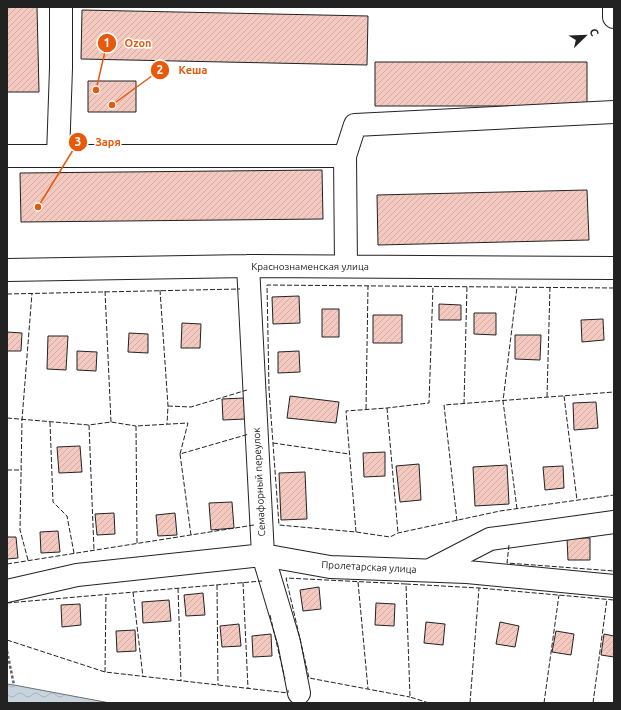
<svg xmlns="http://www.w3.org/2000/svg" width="621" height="710" font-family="Ubuntu,sans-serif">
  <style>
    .water { fill: url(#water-waves); stroke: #6f6f6f }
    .building { fill: url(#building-hatch); stroke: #222 }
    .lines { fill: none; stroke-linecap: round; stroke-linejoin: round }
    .minor-casing { stroke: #222; stroke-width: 24 }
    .path { stroke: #646464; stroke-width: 2.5; stroke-dasharray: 3 2; stroke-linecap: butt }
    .minor { stroke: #fff; stroke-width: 22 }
    .fence { stroke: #222; stroke-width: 1; stroke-dasharray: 5 2; stroke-linecap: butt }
    .labels { text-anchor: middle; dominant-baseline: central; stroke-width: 3; stroke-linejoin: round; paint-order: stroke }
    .street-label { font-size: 10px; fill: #222; stroke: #fff }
    .leader { fill: none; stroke: #e8590c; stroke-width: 1.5 }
    .callout-dot { fill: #e8590c; stroke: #fff; stroke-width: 1.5 }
    .mark-label { font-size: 12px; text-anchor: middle; font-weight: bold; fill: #fff }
    .callout-label { font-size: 11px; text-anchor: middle; font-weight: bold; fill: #e8590c; stroke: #fff; stroke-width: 3; stroke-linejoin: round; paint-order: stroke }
  </style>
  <defs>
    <pattern id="water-waves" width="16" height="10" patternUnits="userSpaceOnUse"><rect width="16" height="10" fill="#c7d3dd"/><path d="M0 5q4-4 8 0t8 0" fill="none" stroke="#abb5bd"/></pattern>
    <pattern id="building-hatch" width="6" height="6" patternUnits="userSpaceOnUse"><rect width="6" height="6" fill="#f3c9c0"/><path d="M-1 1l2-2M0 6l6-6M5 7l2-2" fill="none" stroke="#d0aca5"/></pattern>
  </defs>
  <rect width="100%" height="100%" fill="#fff"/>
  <path class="water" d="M7,684l7,1 96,18h-103z"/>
  <path class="building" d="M7,7h30l2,85h-32z
    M82,10l286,6 -1,49 -286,-6z
    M375,62h212v44h-212z
    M88,81h48v31h-48z
    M322,170l1,49 -302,3 -1,-49z
    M587,190l2,50 -211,5 -1,-50z
    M299,296l1,27 -27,1 -1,-27z
    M439,304l22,1v15h-22z
    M322,309h17v28h-17z
    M474,313h22v22l-22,-1z
    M373,315h29v28h-29z
    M603,319l1,21 -22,2 -1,-22z
    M182,323l19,1 -1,24h-19z
    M7,332l15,1 -1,18h-14z
    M129,333l19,1v19l-20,-1z
    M515,335h26l-1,25 -25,-1z
    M48,336h20l-2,34 -19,-1z
    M77,351l20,1 -1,19 -19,-1z
    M299,351l1,21 -22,1v-21z
    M290,396l49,6 -3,21 -49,-5z
    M244,398l1,21 -22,1 -1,-21z
    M596,402l2,26 -24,2 -1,-27z
    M80,446l2,26 -23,1 -2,-26z
    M385,452v24l-21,1 -1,-24z
    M419,464l2,36 -21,2 -4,-36z
    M507,465l2,39 -34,2 -2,-39z
    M563,466l1,22 -19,2 -2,-23z
    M305,472l2,47 -26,1 -2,-47z
    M232,502l2,26 -23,2 -2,-27z
    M114,513l1,21 -18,1 -2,-21z
    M175,513l2,22 -19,1 -2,-21z
    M58,531l2,21 -19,1 -1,-21z
    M7,537h9l2,21 -11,1z
    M567,538h23v22h-22z
    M319,587l2,22 -18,2 -3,-21z
    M203,593l2,22 -19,1 -2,-21z
    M169,600l2,21 -28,2 -1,-21z
    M376,603l19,1 -1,22 -19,-1z
    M80,604l1,21 -19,2 -1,-22z
    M426,622l19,2 -2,21 -19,-2z
    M500,622l19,4 -4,21 -19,-3z
    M239,624l2,22 -19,1 -2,-21z
    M135,630l1,21 -19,1 -1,-21z
    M556,631l18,3 -3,21 -19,-3z
    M271,634l1,22 -19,1 -1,-21z
    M604,634l10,2v21l-13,-2z"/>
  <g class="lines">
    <g class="minor-casing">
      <path id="minor" d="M61,7v61l-3,88h287l1,110
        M614,7v10
        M7,156h51
        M345,156l10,-31 259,-13
        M248,266l15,289 26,87 10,51
        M7,270l241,-4 366,2
        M432,569l58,-30 124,-17
        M7,591l70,-16 186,-20 67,12 137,5 147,14"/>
    </g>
    <path class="path" d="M7,651l7,34"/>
    <use href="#minor" class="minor"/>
    <path class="fence" d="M614,288l-347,-3 2,104 10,136 77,7 34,5 8,-4 102,-22 114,-16
      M160,290l8,116 -1,18
      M105,291l6,131
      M7,294l233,-5
      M564,396l13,104
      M547,397l3,-110
      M464,404l3,-118
      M168,406l23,1 56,-17
      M387,408l11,125
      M366,409l2,-123
      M7,418l82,7 22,-3 25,4
      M50,422l3,80 14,14 7,37
      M89,425l5,125
      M273,443l76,11
      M180,454l11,81
      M7,470h15
      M517,509l-14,-108 14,-114
      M457,521l-13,-116 170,-13
      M356,532l-10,-121 41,-3 42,-5 4,-117
      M137,543l-1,-117 52,-3 -8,31 69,-20
      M509,545l-2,18 107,8
      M28,560l-8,-30 2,-110 10,-127
      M7,564l247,-39
      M243,582l5,106
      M358,582l10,107
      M406,584l-120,-6 23,100 101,19
      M217,585l1,100
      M178,588l3,93
      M133,592l10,85
      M7,603l255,-22
      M270,615l15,64
      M7,640l98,32 183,21v-3
      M105,672l1,-78
      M429,703l-19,-6 -4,-113 73,4 135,12
      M470,703l9,-115
      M544,703l15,-108
      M593,703l14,-104"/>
  </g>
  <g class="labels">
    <g class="street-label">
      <text x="310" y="266">Краснознаменская улица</text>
      <text transform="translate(259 482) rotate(-93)">Семафорный переулок</text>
      <text transform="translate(369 567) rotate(3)">Пролетарская улица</text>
    </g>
  </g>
  <path class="leader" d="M96 90L107 43M112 105L160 70M38 207L78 142"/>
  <g class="callout-dot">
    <circle cx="96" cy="90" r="4"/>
    <circle cx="112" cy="105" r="4"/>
    <circle cx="38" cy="207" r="4"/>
    <circle cx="107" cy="43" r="10"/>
    <circle cx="160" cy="70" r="10"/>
    <circle cx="78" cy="142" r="10"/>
  </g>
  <g class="mark-label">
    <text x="107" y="47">1</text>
    <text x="160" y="74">2</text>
    <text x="78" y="146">3</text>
  </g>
  <g class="callout-label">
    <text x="138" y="47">Ozon</text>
    <text x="193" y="74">Кеша</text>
    <text x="108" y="146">Заря</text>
  </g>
  <rect width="621" height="710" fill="none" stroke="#222222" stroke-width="16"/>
  <g transform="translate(585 36) rotate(67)" stroke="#ffffff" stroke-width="3" paint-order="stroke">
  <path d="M0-3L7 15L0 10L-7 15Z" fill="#222222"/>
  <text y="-6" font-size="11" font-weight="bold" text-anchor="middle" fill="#222222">С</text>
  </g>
</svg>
